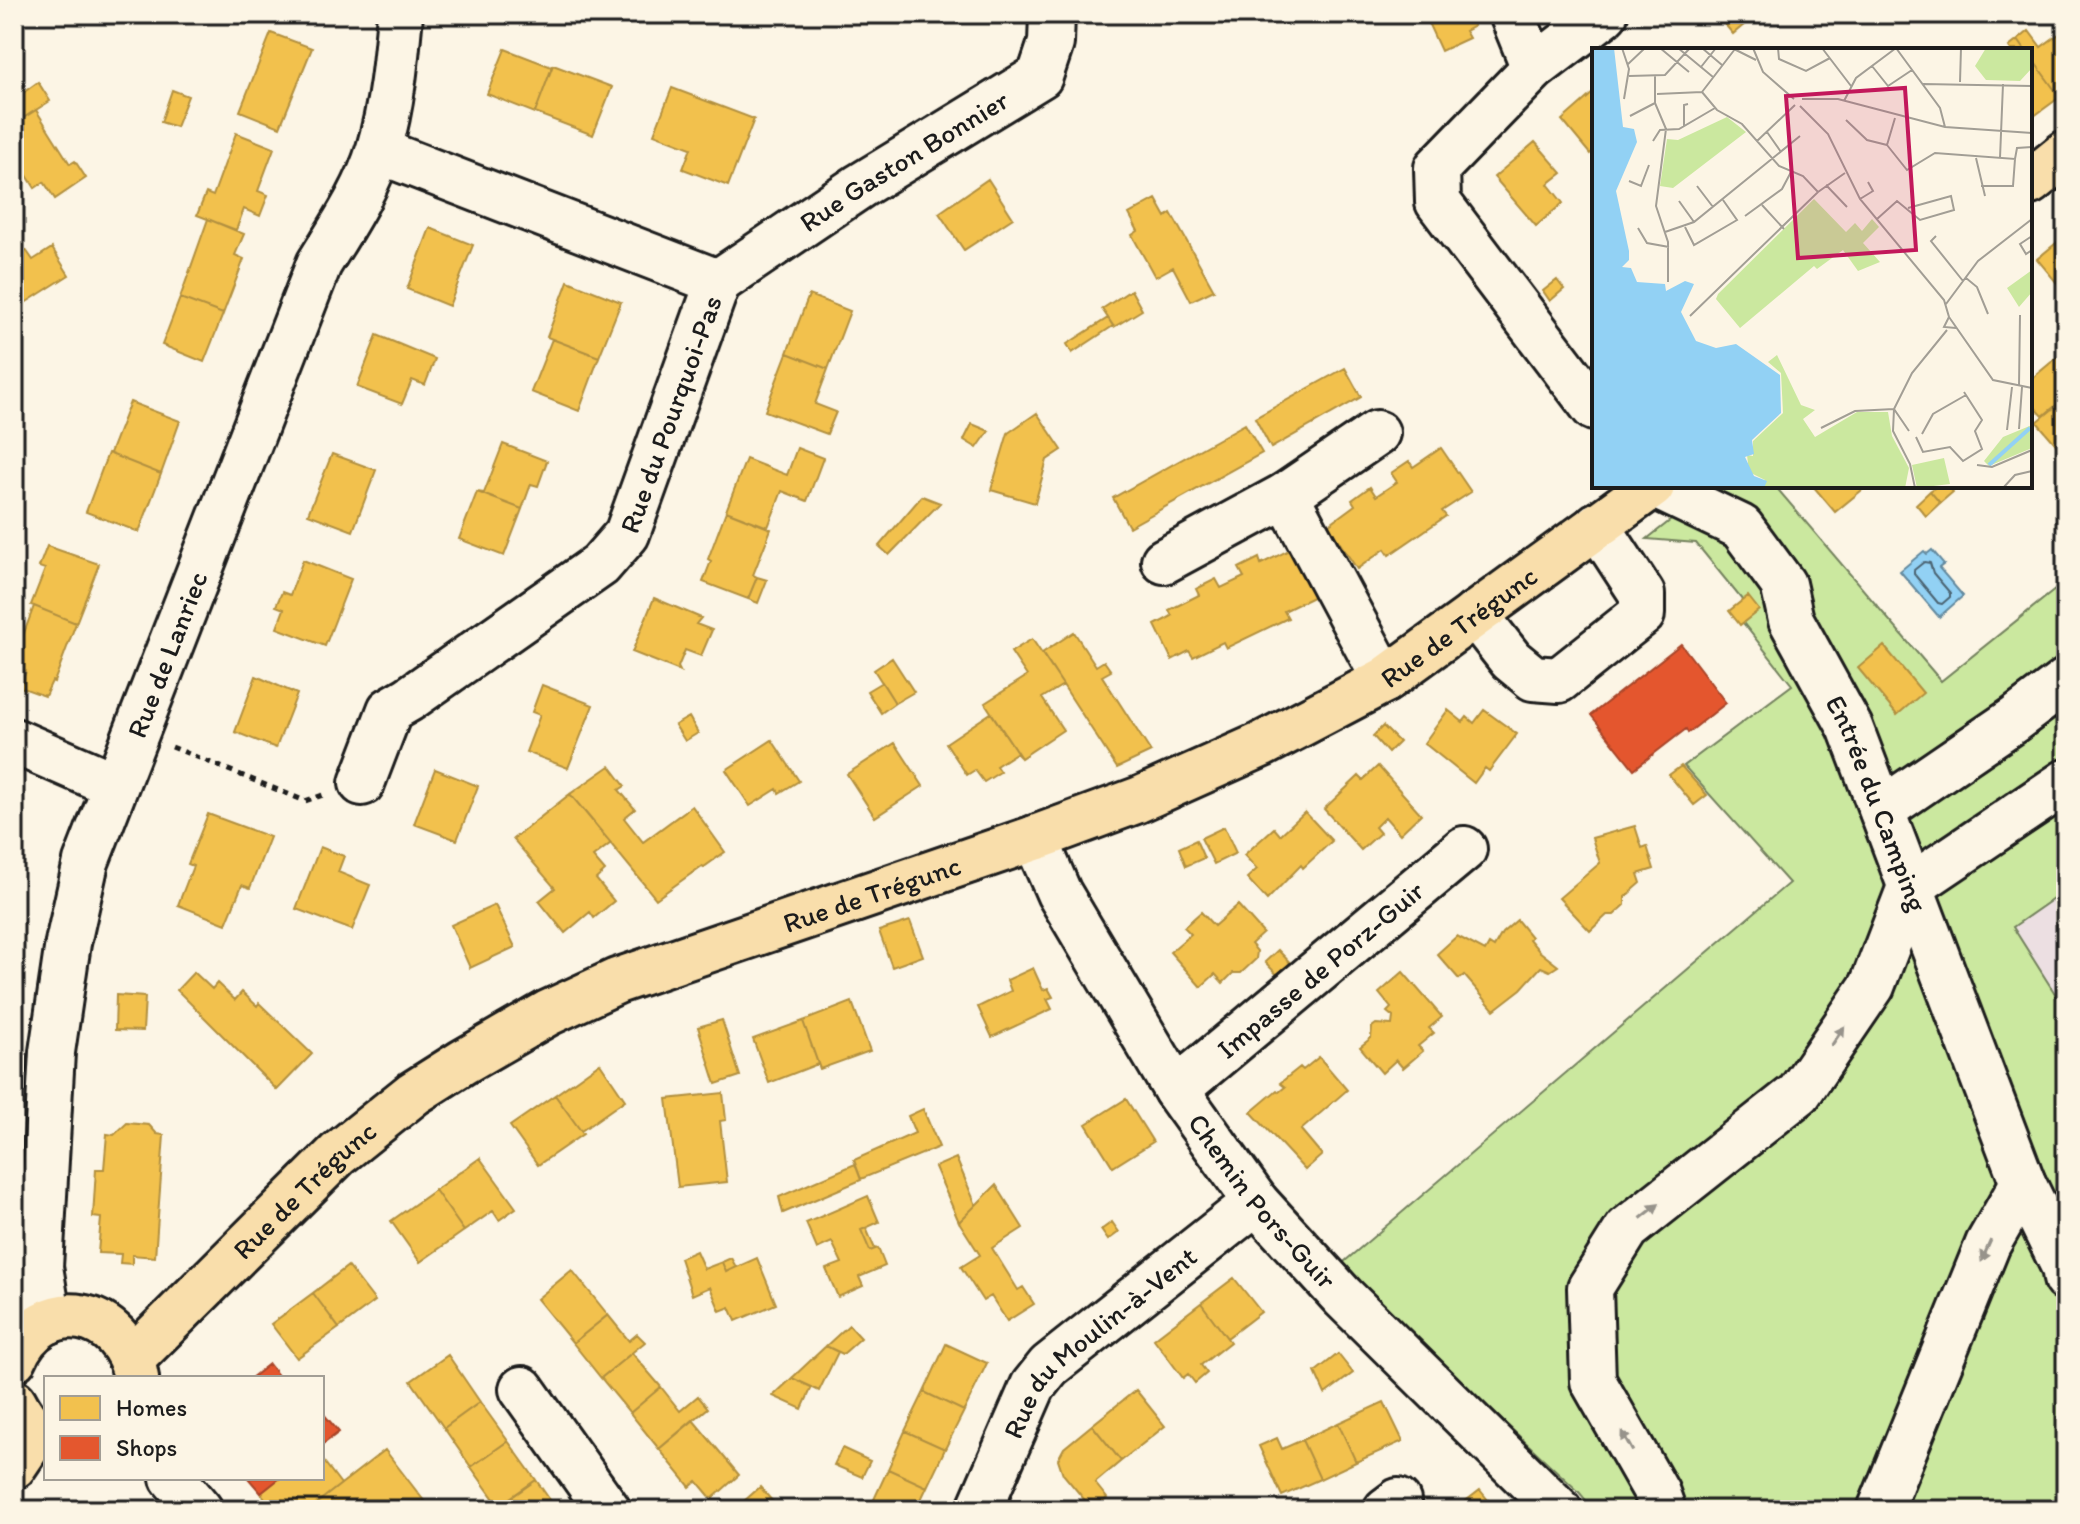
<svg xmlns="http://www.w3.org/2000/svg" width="2080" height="1524" font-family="Itim,sans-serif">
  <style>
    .built { fill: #ecdfe2 }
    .green { fill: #cbe89f; stroke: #74825e; stroke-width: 2 }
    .water { fill: #92d1f4; stroke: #63899e; stroke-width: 2 }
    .homes { fill: #f2c14e; stroke: #b2903f; stroke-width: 2 }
    .shops { fill: #e4572e; stroke: #a84529; stroke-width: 2 }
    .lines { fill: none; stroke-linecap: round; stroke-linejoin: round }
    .shore { stroke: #4b6472; stroke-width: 2 }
    .minor-casing { stroke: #1c1c1c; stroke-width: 50 }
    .major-casing { stroke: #1c1c1c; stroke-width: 50 }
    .path { stroke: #1c1c1c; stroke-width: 5; stroke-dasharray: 6 6; stroke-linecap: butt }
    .minor { stroke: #fcf5e5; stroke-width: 44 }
    .major { stroke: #f9deab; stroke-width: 44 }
    .oneway { fill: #97938b }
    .labels { text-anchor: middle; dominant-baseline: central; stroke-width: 8; stroke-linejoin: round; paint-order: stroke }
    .street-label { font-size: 28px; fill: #1c1c1c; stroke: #fcf5e5 }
    .inset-river { fill: none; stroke: #92d1f4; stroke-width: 4 }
    .inset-road { fill: none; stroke: #a29e95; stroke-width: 2 }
    .view { fill: #c2185b; fill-opacity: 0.15; stroke: #c2185b; stroke-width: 4 }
    .inset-edge { fill: none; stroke: #1c1c1c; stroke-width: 4 }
  </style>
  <rect width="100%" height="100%" fill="#fcf5e5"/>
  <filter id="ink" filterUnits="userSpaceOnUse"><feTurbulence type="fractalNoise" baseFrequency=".0125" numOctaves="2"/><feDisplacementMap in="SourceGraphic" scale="16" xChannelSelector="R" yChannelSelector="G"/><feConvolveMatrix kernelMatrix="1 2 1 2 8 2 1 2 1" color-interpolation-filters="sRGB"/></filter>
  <g filter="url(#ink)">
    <path class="built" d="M2066,890v121l-53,-84z"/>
    <path class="green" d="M1714,486h61l166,195 125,-100v309l-53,37 53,84v499h-472l-15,-18 -241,-225 451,-384 -105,-117 108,-81 -59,-75 10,-9 -47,-58 -49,-4z"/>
    <path class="water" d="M1932,550l12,14 -5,4 24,28 -24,21 -39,-46 24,-20 3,3z"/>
    <path class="homes" d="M1424,14h45l5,12 -9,5 4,7 -28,13z
      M1716,14h41l-24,20z
      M2066,29v63l-6,5 -30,-41v-6h-5l-7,-10 11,-9 12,16z
      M271,33l41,15 -32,79 -40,-16z
      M2018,40l7,10h-14l-2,-3z
      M505,49l47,18 -17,46 -48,-19z
      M2030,56l30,41 -30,22z
      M553,65l59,22 -19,48 -58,-22z
      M14,77l10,15 14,-10 12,19 -36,23z
      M672,88l82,31 -26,67 -45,-17 8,-21 -37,-14z
      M172,90l16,6 -12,31 -15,-5z
      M1594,92v58l-4,4 -28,-34z
      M36,110l34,54 5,-3 11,17 -31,21 -11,-17 -9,6 -21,-33v-31z
      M236,133l38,15 -16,43 10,4 -8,21 -16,-7 -8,21 -39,-15 9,-22 7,3z
      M1535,142l27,31 -14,11 15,19 -27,23 -42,-49z
      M988,179l25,39 -49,32 -25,-37z
      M1156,199l10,18 5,-4 43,77 -23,11 -18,-34 -18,10 -23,-42 6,-4 -9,-17z
      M208,219l36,15 -9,21 9,4 -21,55 -43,-16z
      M430,228l43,17 -24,61 -42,-17z
      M2066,235v59l-29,-35z
      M52,248l17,27 -55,35v-52l12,-8 7,10z
      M1557,280l7,9 -14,12 -7,-10z
      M568,281l53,21 -22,55 -52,-20z
      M1131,290l11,20 -28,17 -12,-18z
      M809,295l41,16 -22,58 -41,-16z
      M180,298l43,16 -19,48 -42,-17z
      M1108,318l5,8 -41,27 -5,-9z
      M377,335l58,24 -10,26 -13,-5 -10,24 -45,-17z
      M552,339l47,18 -20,54 -48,-19z
      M2066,350v47l-23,19 -13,-14v-22z
      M787,353l41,16 -13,35 21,8 -9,22 -62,-23z
      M1345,368l16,29 -90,51 -16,-30z
      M2066,398v58l-29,-34z
      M130,402l50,19 -19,53 -53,-21h2z
      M1037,413l25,37 -15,10 -12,43 -44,-13 17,-57z
      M972,424l17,7 -12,17 -13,-8z
      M1245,424l17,29 -133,74 -16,-29z
      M503,444l44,17 -9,25 -7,-2 -9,25 -45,-17 7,1z
      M797,448l26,10 -16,43 -25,-10 -14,36 -42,-16 20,-52 41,16z
      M1441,448l30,44 -29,19 4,5 -57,39 -4,-6 -28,20 -29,-44 27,-20 -3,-5 18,-13 6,9 21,-14 -6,-9 18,-12 4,6z
      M108,453l53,21 -22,58 -53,-20z
      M332,454l44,16 -23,61 -45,-17z
      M1813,486h54l-32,26z
      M1937,486h11l5,6 -13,11 -10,-12z
      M1930,491l10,12 -14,13 -10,-12z
      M477,492l45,17 -18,47 -45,-17z
      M922,496l18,7 -51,52 -10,-9z
      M726,511l45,18 -18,46 4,2 -9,22 -45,-17 8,-21 -3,-2z
      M47,546l52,18 -23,59 -45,-18 14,-36 -6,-2z
      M1291,549l24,47 -31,15 4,7 -62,30 -3,-6 -30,15 -4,-6 -17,9 -17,-35 17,-9 -3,-6 30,-15 -3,-6 20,-10 5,9 23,-11 -5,-9 20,-10 2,6z
      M303,560l48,19 -26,67 -48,-18 7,-19 -8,-3 6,-14 8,3z
      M757,577l10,3 -9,23 -10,-4z
      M1748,596l11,14 -19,15 -11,-14z
      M654,598l47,20 -5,6 16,6 -11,26 -16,-6 -7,17 2,4 -48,-19z
      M34,606l42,17 -22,59 -2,-1 -7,15 -25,-9 6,-16 -12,-4v-7z
      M1074,632l22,34 8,-5 7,10 -9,5 49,76 -34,16 -54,-83 -21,-32z
      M1032,639l31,46 -21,13 21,32 -42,28 -36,-55 42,-27 -16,-24z
      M1884,646l39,47 -26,22 -39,-47z
      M892,658l22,34 -19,11 -21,-33z
      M256,676l41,18 -21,54 -41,-16z
      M882,682l13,21 -14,10 -14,-22z
      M542,685l51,20 -25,63 -42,-16 14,-37 -8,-3z
      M1448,710l15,12 4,-5 7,6 10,-13 33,24 -28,37 -4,-3 -11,15 -50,-40z
      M991,713l30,45 -5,-5 -20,13 4,6 -16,10 -9,-12 -8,5 -21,-32z
      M689,717l9,16 -13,8 -10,-16z
      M1383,726l16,16 -11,11 -15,-17z
      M772,740l27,41 -20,12 -2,-4 -27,17 -24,-36z
      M895,743l28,43 -48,31 -28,-43z
      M610,766l15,20 -6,4 16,19 -11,9 19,24 49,-36 33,46 -21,15 -2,-1 -46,33 -86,-105z
      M1378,766l43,48 -21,20 -15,-17 -10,10 5,6 -19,17 -37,-41 35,-33 4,4z
      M1681,766l26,29 -13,10 -25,-30z
      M435,769l43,17 -21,54 -43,-16z
      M570,794l41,49 -18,14 12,14 -9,8 18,22 -20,17 -4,-6 -25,21 -26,-32 16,-13 -42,-49z
      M1305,812l27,29 -29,27 -2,-3 -34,35 -20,-22 10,-9 -13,-14 30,-27 6,7z
      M208,814l62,23 -20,51 -8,-3 -16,39 -48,-19 15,-39 -5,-2z
      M1635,826l7,22 5,-2 7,23 -16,5 3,9 -16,14v8l-11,10h-7l-17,16 -31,-33 41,-35 -8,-25z
      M1224,827l12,26 -22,11 -13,-26z
      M1196,840l8,18 -18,8 -7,-18z
      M320,847l24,9 -6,16 32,13 -18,45 -56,-21z
      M495,905l20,42 -45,21 -19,-43z
      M1238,905l25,28 -12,11 6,7 -1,8 -15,14h-8l-10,10 -8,-9 -14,13 -31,-35 21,-18 -7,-7 17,-15 13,14z
      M1517,920l14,17 -2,2 10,12 19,15 -8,5 -9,-4 -20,22 -27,21 -30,-35 -5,4 -22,-25 20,-18 28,15 4,-7 5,3 8,-14z
      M910,921l13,35 -31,11 -13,-36z
      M1278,950l20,21 -13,12 -20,-21z
      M1033,968l10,22 5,-2 5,9 -6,2 5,10 -60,28 -14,-30 33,-16 -4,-11z
      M194,972l18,17 5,-6 18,17 7,-8 15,14 2,-3 53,51 -35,36 -100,-100z
      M1403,972l39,45 -13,11 5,5 -16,13 5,5 -20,17 -7,-8 -14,13 -22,-26 11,-9 1,-11 4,-3 16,1 1,-8 -6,-5 4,-4 -12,-15z
      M116,995l29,2 -2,34 -28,-1z
      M852,1002l18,49 -50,18 -17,-48z
      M722,1020l18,56 -24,8 -18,-57z
      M803,1021l15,43 -49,19 -16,-44z
      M1319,1057l28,33 -46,40 21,25 -17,15 -54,-58 26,-22 2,2 6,-5 -5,-4 20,-16 3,3z
      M600,1063l25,37 -44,31 -26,-36z
      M723,1093l3,27 -6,1 7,61 -49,5 -11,-88z
      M555,1095l28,39 -45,31 -28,-39z
      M1126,1099l27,43 -40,25 -27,-43z
      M923,1109l16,38 -78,32 -7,-19 61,-27 -7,-17z
      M127,1123l22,2 8,9 7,1 -9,122 -23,-2v9l-12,-1 1,-9 -23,-1 3,-35 -8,-1 3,-48h8l3,-35 7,1z
      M480,1158l36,50 -17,12 -6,-9 -29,20 -29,-41z
      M956,1158l20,47 -17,17 -24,-55z
      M855,1164l6,16 -78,33 -4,-16z
      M996,1185l27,43 -31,20 26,42 5,-3 11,17 -27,17 -16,-25 -8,5 -22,-34 19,-12 -21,-33z
      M435,1190l29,41 -44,31 -29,-41z
      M868,1196l11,26 -18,8 9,21 8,-3 7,18 -26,11 4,9 -25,11 -12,-28 16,-6 -10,-21 -15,7 -11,-26z
      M1112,1222l7,10 -11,8 -7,-10z
      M866,1228l9,21 -5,2 -9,-21z
      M696,1251l8,18 18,-7 4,10 31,-14 19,46 -40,17 -6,-14 -10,4 -10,-24 -18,8 -12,-37z
      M731,1258l5,9 -10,5 -4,-10z
      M348,1266l27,35 -36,27 -26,-35z
      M572,1270l36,45 -35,28 -36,-44z
      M1234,1278l27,34 -34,26 -26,-35z
      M313,1293l26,35 -42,30 -26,-34z
      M1201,1303l29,39 -29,23 6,8 -12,10 -7,-9 -5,4 -29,-39z
      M608,1315l21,26 8,-7 8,8 -44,36 -28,-35z
      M849,1325l12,13 -18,16 -17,-8z
      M946,1344l41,19 -23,48 -40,-19z
      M826,1346l12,6 -19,39 -27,-13z
      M632,1353l29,34 -31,26 -29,-35z
      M1338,1354l15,19 -28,21 -10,-22z
      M448,1355l32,47 -36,26 -33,-47z
      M792,1378l20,9 -10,22 -29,-13z
      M661,1387l19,24 18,-15 10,12 -49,41 -29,-36z
      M1136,1390l29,36 -44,35 -29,-36z
      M924,1392l40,19 -19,38 -40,-18z
      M480,1402l28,39 -37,26 -27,-39z
      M1384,1402l19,39 -47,21 -18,-39z
      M693,1420l46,55 -27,24 -15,-18 -7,6 -31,-38z
      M1338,1423l18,39 -36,17 -18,-39z
      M1092,1425l29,36 -26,22 12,15 -14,12 -30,-36 -5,-15 6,-11z
      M905,1431l40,18 -18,38 -39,-18z
      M1277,1438l5,11 20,-9 18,39 -38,17 -23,-50z
      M508,1441l28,39 -37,26 -28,-39z
      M842,1448l28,13 -8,16 -28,-12z
      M385,1450l46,60h-123l33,-26z
      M322,1459l19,25 -33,26h-34l-13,-17 19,-15h42z
      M888,1469l39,18 -11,23 -46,-2z
      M536,1480l21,30h-62l-1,-1z
      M760,1487l20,23h-46z
      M1480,1490l16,20h-42z"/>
    <path class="shops" d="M1681,644l45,59 -38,30 -2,-4 -52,40 -43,-54z
      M269,1364l11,14h-29z
      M322,1412l17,20 -17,13z
      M248,1478h32l-19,15z"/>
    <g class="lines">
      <path class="shore" d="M1924,562l6,1 3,10 17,20v4l-8,7 -4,-1 -24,-29v-4z"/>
      <g class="minor-casing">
        <g id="minor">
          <path d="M1512,14l22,54"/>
          <path d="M379,151l339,131"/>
          <path id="s1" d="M718,282l142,-96 180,-110 11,-33 1,-29"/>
          <path d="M1594,408l-156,-206 -1,-34 97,-100 71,-54"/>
          <path id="s2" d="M1655,486l86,41 42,57 8,36 59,107 173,456 41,84 2,12"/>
          <path d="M1286,495l91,-62"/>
          <path d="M1164,561l122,-66 99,185"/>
          <path d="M1475,614l36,46 22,18 26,2 83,-66v-20l-45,-69"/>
          <path d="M14,741l101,44"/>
          <path id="s3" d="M362,783l28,-73 19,-11 191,-134 27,-31 91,-252"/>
          <path d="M1882,810l132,-90 52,-39"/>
          <path id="s4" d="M1035,838l24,55 117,197 80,112 87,95 216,213"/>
          <path id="s5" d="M1176,1090l288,-241"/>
          <path id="s6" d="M49,1321l-9,-54 12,-215 16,-109 18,-81 233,-598c22,-36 48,-74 60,-115 13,-44 17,-90 21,-135"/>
          <path d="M522,1389l86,121"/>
          <path d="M173,1478l27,32"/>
          <path id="s7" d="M979,1510l54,-124 16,-20 207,-164"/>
          <path d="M1386,1510l12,-9"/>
          <path d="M1663,1510l-6,-17 -64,-112 -3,-93 37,-59 172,-136 73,-107 38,-99 156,-105"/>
          <path d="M1880,1510l108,-266 35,-61"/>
        </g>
      </g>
      <g class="major-casing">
        <g id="major">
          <path d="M2030,182l36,-29"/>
          <path id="s8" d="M133,1358l205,-204 76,-61 49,-31 85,-49 69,-32 418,-143 103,-38 123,-55 124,-65 267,-194"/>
          <path d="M14,1359c28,-67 110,-51 122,19"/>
          <path d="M14,1402c8,15 16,27 32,35"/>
          <path d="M14,1466l23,-34"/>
        </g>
      </g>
      <path class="path" d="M172,747l133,54 21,-7"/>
      <use href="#minor" class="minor"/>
      <use href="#major" class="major"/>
    </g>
    <defs><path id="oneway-solid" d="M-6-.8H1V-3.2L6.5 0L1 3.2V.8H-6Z" transform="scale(2)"/></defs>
    <g class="oneway">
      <use href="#oneway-solid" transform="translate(1838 1036) rotate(-56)"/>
      <use href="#oneway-solid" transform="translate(1650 1211) rotate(-38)"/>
      <use href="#oneway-solid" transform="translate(1986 1251) rotate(114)"/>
      <use href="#oneway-solid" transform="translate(1627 1441) rotate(-119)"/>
    </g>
  </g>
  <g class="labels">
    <g class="street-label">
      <text stroke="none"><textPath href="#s1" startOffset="222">Rue Gaston Bonnier</textPath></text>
      <text stroke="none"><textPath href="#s3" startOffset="502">Rue du Pourquoi-Pas</textPath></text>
      <text stroke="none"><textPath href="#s8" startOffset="1536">Rue de Trégunc</textPath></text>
      <text stroke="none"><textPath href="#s6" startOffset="686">Rue de Lanriec</textPath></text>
      <text stroke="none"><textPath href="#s2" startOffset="406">Entrée du Camping</textPath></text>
      <text stroke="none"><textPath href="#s8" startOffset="888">Rue de Trégunc</textPath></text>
      <text stroke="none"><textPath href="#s5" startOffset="188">Impasse de Porz-Guir</textPath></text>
      <text stroke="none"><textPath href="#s8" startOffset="240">Rue de Trégunc</textPath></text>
      <text stroke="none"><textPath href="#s4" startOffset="430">Chemin Pors-Guir</textPath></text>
      <text stroke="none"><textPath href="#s7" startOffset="212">Rue du Moulin-à-Vent</textPath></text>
    </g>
  </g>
  <g transform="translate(1592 48)">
    <rect width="440" height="440" fill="#fcf5e5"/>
    <path d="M394,0h46v20l-12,13 -34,-1 -11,-14zM135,69l19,15 -73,56 -13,-2 7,-47 11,1zM222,151l32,33 9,-9 7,8 10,-12 7,8 -16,16 17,19 -22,9 -15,-21 -26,19 -3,-3 -74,62 -24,-29 2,-5zM440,222v22l-13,15 -12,-19zM185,307l24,50 14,5 -12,9 12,18 42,-25h31l4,24 17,32 -4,20h-142l2,-8 -16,-8 -2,-17 6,1v-15l30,-28 -2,-40 -13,-11zM440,377v23l-43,18 -5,-5 19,-24zM352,410l6,26 -33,4 -5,-23z" fill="#cbe89f"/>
    <path d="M0,0h22l9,79 11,2 3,13 -21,49 13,60v9l-7,7 9,1 6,14 28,2 1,7 19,-10 9,3 -13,28 15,29 20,7 20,-4 44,31 1,38 -29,27 2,14 -9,3 9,19 13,5 -3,7h-172z" fill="#92d1f4"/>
    <path class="inset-river" d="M397,417l41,-37"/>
    <path class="inset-road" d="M30,0l7,21 -5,30M68,0l29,24M86,0l35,29M110,0l20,17M161,0l10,24 31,27M186,0l1,11 27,12 24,-13M230,0l29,38M304,0l44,60 5,19M142,1l22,11M35,17l18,-17M280,18l16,20 24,-16M109,19l15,-19M63,27v28l11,26 -10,77 12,36v40M37,28l36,-1 25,-27M368,34l1,-34M331,36l109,2M110,44l15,18 25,14 37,42 24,10 15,16M110,44l33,-43M65,46l45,-2M210,51h36l107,28 87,6M252,53l12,-23 40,-30M208,58l28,28 32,65 84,101 5,17 -5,10 12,1M38,68l25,-13M254,72l21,20 20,5M92,78v-21l4,-1M175,84l14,20M61,93l7,-11 19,-1 36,-21M165,93l38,-36M295,97l20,25 28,-17 80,6 2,-11 15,-1M295,97l8,-27M384,110l9,38M408,110l3,-74M37,133l12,5 8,-21M234,137l21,22M105,138l16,21M389,138h32l2,-27M268,151l13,-8 -5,-9M87,153l15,21M170,157l22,24M153,168l37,-27 9,-17M285,171l20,-18 23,19 34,-10 -3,-14 -43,12M93,179l9,18 43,-25 -14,-20M46,180l9,15 22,4M73,184l29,-10 106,-86M344,188l-5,5 32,40M440,188l-12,8 6,10 6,-4M374,230l11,9 11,27M354,256l32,-43 54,-42M98,268l128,-124 27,-19M357,269l44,63 39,8M427,338l1,-71M302,361l15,22M229,380l34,-17 39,-2M427,381l3,-42M415,382l5,-43M330,386l11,-20 33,-19M324,389l7,15 27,-5 13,14 19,-12 -7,-18 7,-11 -18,-28M385,417l15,2 40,-17M323,440l-5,-24 -17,-33 1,-22 18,-36 35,-43M411,440l12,-13 17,-4"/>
    <path class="view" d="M313,40l11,162 -118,8 -12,-162z"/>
    <rect width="440" height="440" class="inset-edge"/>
  </g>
  <rect width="2080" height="1524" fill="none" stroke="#fcf5e5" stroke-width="48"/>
  <rect x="24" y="24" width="2032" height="1476" fill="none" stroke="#1c1c1c" stroke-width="3" filter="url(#ink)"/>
  <rect x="44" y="1376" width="280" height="104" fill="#fcf5e5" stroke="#a29e95" stroke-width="2"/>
  <rect x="60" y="1396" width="40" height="24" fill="#f2c14e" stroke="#a29e95" stroke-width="2"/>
  <text x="116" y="1416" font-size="24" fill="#1c1c1c">Homes</text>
  <rect x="60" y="1436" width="40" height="24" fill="#e4572e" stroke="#a29e95" stroke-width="2"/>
  <text x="116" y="1456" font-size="24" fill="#1c1c1c">Shops</text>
</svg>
